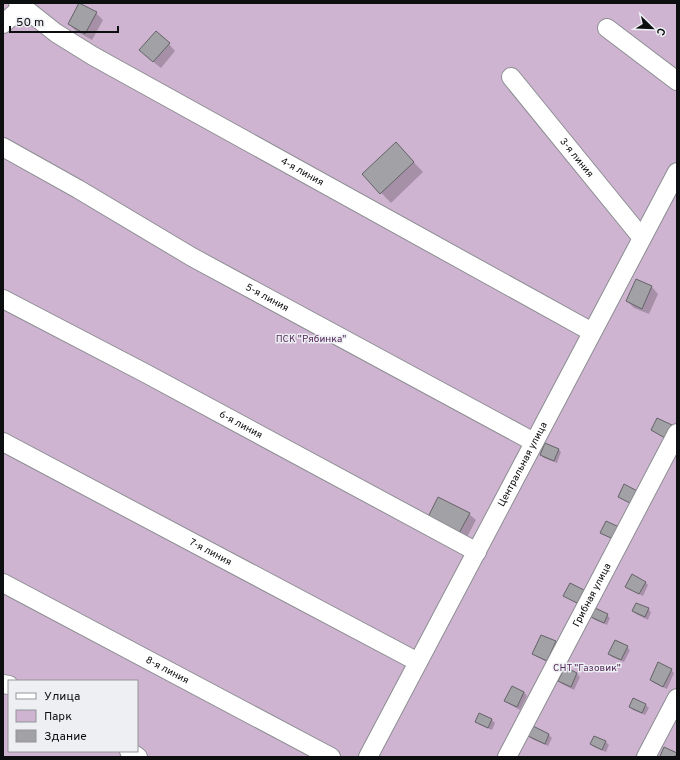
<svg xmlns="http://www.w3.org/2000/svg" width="680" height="760" font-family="Overpass,sans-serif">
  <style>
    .green { fill: #cfb4d1; fill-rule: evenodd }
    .shadow { fill: #0003 }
    .building { fill: #a2a1a6; stroke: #636367 }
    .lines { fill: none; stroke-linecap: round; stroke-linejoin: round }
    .minor-casing { stroke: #8c8e92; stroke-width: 20 }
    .minor { stroke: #fff; stroke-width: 18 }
    .labels { text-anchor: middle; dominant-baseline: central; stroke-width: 3; stroke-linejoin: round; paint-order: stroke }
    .street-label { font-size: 10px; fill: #0d0e0f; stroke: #edeff3 }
    .park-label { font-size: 10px; fill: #562b5b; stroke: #edeff3 }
  </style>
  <rect width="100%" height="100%" fill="#e0e2e6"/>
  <path class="green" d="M3,3h674v754h-674zM9,681h128v70h-128z"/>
  <path class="shadow" d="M96,13l7,7 -11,20 -16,-9 -7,-7z
    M169,44l6,7 -14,17 -14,-11z
    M405,153l18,19 -32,31 -28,-29z
    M652,287l6,7 -9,20 -15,-6 -7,-7z
    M558,449l3,3 -4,11 -13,-5 -3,-3z
    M469,514l7,6 -10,19 -30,-15z
    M645,582l3,3 -5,11 -14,-7 -3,-3z
    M570,584l16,10 -5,11 -13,-7 -4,-3z
    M648,609l3,3 -3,8 -12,-6 -3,-3z
    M607,615l3,3 -3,7 -12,-5 -3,-3z
    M555,642l3,3 -8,18 -13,-6 -3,-3z
    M627,647l3,3 -6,12 -12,-5 -3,-3z
    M565,669l12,5 3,3 -6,13 -12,-6 -3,-3z
    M671,670l3,3 -7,16 -13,-6 -3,-3z
    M524,692l3,4 -7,14 -11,-6 -4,-3z
    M646,705l3,3 -4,7 -12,-5 -3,-3z
    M480,714l12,6 3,3 -3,7 -12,-5 -3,-3z
    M533,728l16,7 3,3 -4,8 -16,-7 -3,-3z
    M594,737l12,5 3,3 -3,7 -12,-5 -3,-3z"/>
  <path class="building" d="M79,3l18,9 -12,22 -17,-10z
    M156,31l14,12 -17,19 -14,-12z
    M396,142l18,20 -34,32 -18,-20z
    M636,279l16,7 -10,23 -16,-8z
    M657,418l15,7 -7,13 -14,-8z
    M545,443l14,6 -5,12 -14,-6z
    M624,484l15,8 -7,12 -14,-7z
    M438,497l32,16 -11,20 -31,-16z
    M606,521l13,6 -6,12 -13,-6z
    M632,574l14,8 -7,12 -14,-7z
    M570,583l14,7 -7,13 -14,-7z
    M636,603l13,5 -4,9 -13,-6z
    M595,608l13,6 -4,9 -13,-6z
    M541,635l15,6 -9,20 -15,-7z
    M615,640l13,6 -7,14 -13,-6z
    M658,662l14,7 -9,18 -13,-7z
    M565,667l12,6 -6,14 -13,-6z
    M512,686l12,6 -7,15 -13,-6z
    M633,698l13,6 -4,9 -13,-6z
    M479,713l13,6 -4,9 -13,-6z
    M533,726l16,8 -4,10 -17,-8z
    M594,736l12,5 -4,9 -12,-6z
    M664,747l13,6 -2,4h-12l-3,-1z"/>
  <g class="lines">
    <g class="minor-casing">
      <g id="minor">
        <path id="s1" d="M18,3l38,30 37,23 499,276"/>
        <path d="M3,24l20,-18"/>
        <path d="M607,28l70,53"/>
        <path id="s2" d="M511,77l131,161"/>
        <path id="s3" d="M3,147l75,42 114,68 342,185"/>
        <path id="s4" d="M3,299l142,74 332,179"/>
        <path id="s5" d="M3,442l415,220"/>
        <path id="s6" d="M3,583l328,174"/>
        <path d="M3,684l6,1"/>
        <path d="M129,751l9,6"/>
        <path id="s7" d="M368,757l309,-585"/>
        <path id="s8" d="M507,757l170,-324"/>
        <path d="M646,757l31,-59"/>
      </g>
    </g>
    <use href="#minor" class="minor"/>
  </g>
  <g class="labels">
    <g class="street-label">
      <text stroke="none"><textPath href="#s2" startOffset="104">3-я линия</textPath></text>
      <text stroke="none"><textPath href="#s1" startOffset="331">4-я линия</textPath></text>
      <text stroke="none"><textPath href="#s3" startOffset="304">5-я линия</textPath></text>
      <text stroke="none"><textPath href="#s4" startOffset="269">6-я линия</textPath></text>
      <text stroke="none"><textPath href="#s7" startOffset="331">Центральная улица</textPath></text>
      <text stroke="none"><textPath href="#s5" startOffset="235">7-я линия</textPath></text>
      <text stroke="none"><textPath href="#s8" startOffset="183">Грибная улица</textPath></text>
      <text stroke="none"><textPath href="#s6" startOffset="186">8-я линия</textPath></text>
    </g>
    <g class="park-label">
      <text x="311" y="339">ПСК "Рябинка"</text>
      <text x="587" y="668">СНТ "Газовик"</text>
    </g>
  </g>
  <rect width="680" height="760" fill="none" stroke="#0d0e0f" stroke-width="8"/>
  <rect x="8" y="680" width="130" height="72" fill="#edeff3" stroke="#939598"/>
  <rect x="16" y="693" width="20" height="6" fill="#ffffff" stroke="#939598"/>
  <text x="44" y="700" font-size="12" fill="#0d0e0f">Улица</text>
  <rect x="16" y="710" width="20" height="12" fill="#cfb4d1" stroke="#939598"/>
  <text x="44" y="720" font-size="12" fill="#0d0e0f">Парк</text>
  <rect x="16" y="730" width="20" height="12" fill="#a2a1a6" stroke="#939598"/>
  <text x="44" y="740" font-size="12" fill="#0d0e0f">Здание</text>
  <g transform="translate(652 28) rotate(113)" stroke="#edeff3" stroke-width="3" paint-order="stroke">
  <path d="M0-3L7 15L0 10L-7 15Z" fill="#0d0e0f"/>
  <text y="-6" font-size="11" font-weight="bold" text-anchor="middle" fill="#0d0e0f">С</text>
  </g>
  <path d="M10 26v6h108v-6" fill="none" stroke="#0d0e0f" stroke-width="2"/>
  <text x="16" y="26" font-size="12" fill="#0d0e0f" stroke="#edeff3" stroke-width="3" paint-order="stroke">50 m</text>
</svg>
